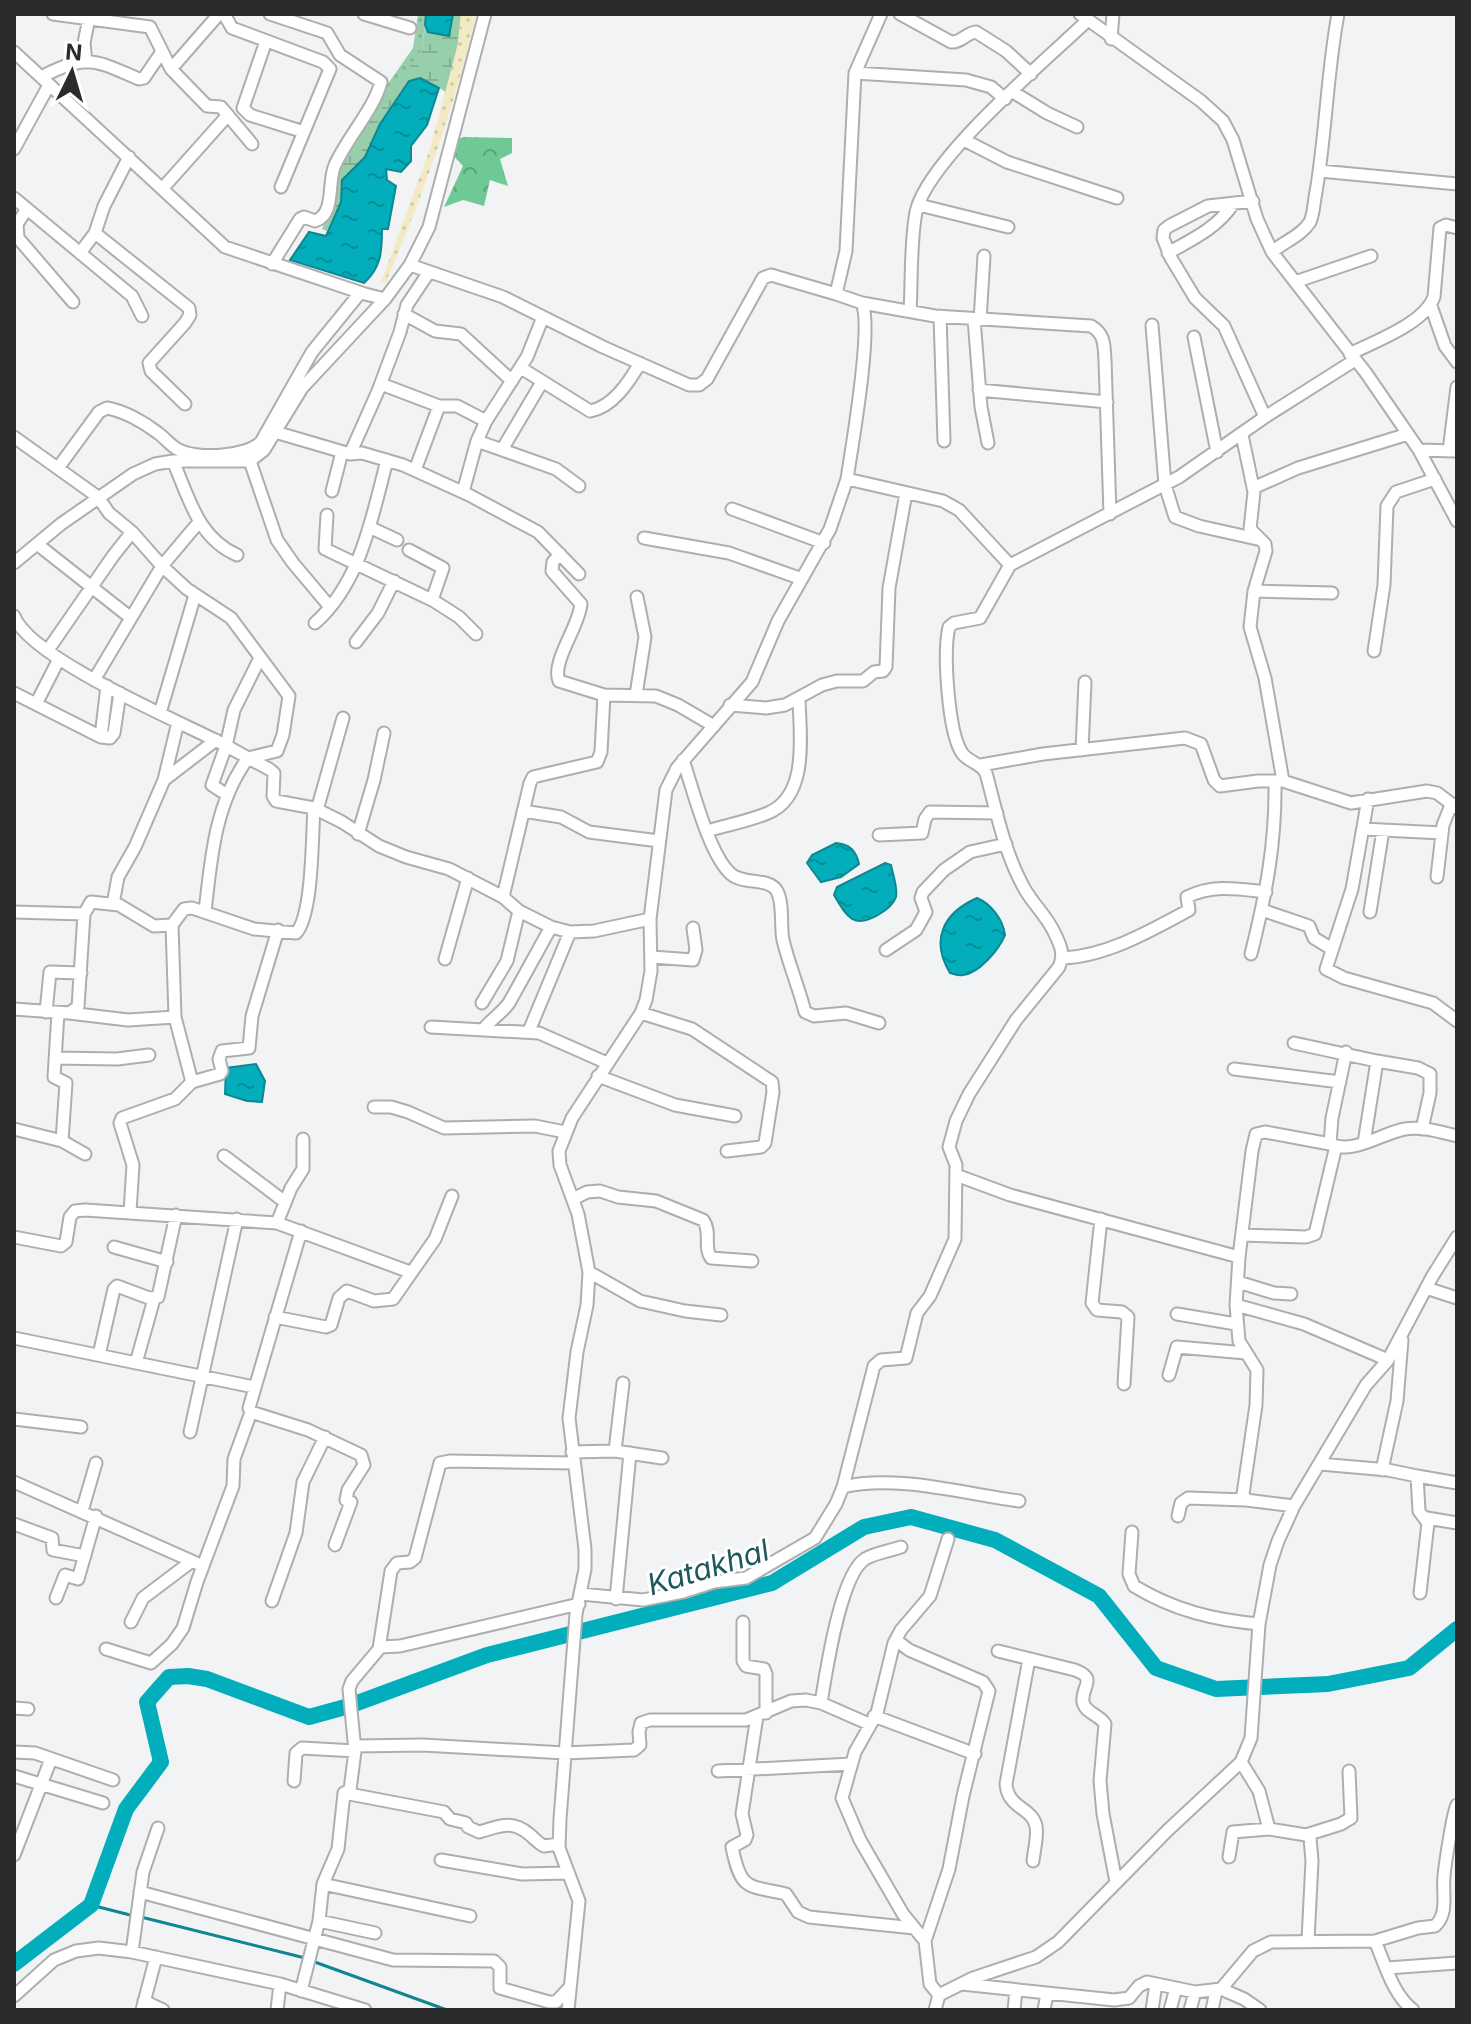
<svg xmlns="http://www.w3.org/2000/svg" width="1471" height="2024" font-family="Inter,sans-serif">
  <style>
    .grass { fill: url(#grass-dots) }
    .forest { fill: url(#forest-crowns) }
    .wetland { fill: url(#wetland-marsh) }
    .sand { fill: url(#sand-dots) }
    .water { fill: url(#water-ripples); stroke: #0e8790; stroke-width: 2 }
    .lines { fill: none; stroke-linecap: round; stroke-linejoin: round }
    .stream { stroke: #0e8790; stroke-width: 3 }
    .river { stroke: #02aebb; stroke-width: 16 }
    .minor-casing { stroke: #adaeaf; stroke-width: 15 }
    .minor { stroke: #fff; stroke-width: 11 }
    .labels { text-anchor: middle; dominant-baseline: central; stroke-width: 6; stroke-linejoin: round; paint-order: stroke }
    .water-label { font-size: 30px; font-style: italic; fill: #1e575c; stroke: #fff }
  </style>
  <defs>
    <pattern id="grass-dots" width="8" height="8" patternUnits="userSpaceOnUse" patternTransform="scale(2)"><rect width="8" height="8" fill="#97ceab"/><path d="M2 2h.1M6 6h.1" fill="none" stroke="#82b193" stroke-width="1.8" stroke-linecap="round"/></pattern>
    <pattern id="forest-crowns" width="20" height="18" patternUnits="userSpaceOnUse" patternTransform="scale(2)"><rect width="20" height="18" fill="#6fc994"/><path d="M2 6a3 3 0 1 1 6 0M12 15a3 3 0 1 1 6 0" fill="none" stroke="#5ba379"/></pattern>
    <pattern id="wetland-marsh" width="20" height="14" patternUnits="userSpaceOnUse" patternTransform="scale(2)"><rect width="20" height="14" fill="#97ceab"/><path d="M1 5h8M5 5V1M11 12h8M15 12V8" fill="none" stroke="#82b193"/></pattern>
    <pattern id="sand-dots" width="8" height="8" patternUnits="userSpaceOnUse" patternTransform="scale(2)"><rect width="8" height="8" fill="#f3eac4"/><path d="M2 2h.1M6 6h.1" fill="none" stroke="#d0c9a9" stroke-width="1.8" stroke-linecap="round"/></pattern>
    <pattern id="water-ripples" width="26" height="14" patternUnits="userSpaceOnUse" patternTransform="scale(2)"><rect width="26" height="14" fill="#02aebb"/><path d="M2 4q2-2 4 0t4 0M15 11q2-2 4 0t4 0" fill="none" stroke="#048e98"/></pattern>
  </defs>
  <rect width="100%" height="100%" fill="#f2f3f5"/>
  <path class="grass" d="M418,14h8l-4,36 -85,118 25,-47 51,-73z"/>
  <path class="forest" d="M464,137l48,1v15l-12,6 8,27 -18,-6 -6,26 -21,-6 -19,7 19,-41 -14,-15 6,-11z"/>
  <path class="wetland" d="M453,14h8l-3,30 -12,48 -15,-9 -51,41 -15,33 -23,23 -1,22 -14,29 -5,-2 13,-29 -1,-24 44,-68 44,-58 3,-25 3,7 21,4z"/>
  <path class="sand" d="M461,14h15c-21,92 -53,181 -90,268h-5l49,-133 28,-105z"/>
  <path class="water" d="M426,14h27l-4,22 -21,-4 -3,-7z
    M420,78l19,10 -12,37 -16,21v15l-10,11 -15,-3 1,11 9,6 -8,43h-6c0,23 -1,39 -18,54l-74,-23 19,-28 17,4 15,-34 1,-22 23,-23 15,-33 29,-43z
    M836,843c14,1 20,8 23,21l-18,13 -20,5 -14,-19 5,-8z
    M885,863l6,2c2,10 7,23 5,32 -3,9 -11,14 -18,18 -25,15 -32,0 -44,-20l3,-8z
    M977,898c14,6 26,21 28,37 -6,14 -25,38 -42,40 -4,1 -9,-1 -13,-2 -20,-33 -7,-60 27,-75z
    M256,1064l9,17 -3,21 -15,-1 -22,-7 1,-26z"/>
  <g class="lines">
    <path class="stream" d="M91,1905l43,11
      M141,1917l164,41
      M312,1961l135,49"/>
    <path class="river" d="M14,1964l77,-59 35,-96 35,-47 -14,-60 22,-25 19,-1 19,3 102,38 40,-11 138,-51 285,-72 92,-56 47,-10 84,23 104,56 57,72 60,21 112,-5 81,-16 48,-39"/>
    <g class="minor-casing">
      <path id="minor" d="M53,14l97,13 21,42 36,37 14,1 31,37
        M224,14l8,14 91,34 7,7 -49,118
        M270,14l57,19 13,22 41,27c-7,27 -34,56 -46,83 -8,16 1,49 -20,56l-11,-4 -4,2 -28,45
        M364,14l46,14
        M900,14l51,28c10,1 15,-9 25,-10l30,19 25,23
        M1080,14l121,87 22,20 10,19 24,79 15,33 94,121 53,77 38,71
        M1111,39l2,-25
        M266,41l-23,67 7,7 54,17
        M14,52l211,195 140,47 20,5
        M86,62l-2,-19 5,-25
        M171,69l48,-55
        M855,73l111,7 25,7 14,12
        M41,77c47,-24 53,-17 98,2l5,-1 17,-25
        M1013,92l34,21 30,14
        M964,140l43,22 110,36
        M14,149l35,-64
        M129,157l-25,49 -9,27 94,75 1,7 -5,8 -36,40 2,8 34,33
        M1320,171l137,13
        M162,189l66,-74
        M14,198l118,98 10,20
        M1253,201l-45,5 -39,20 -5,4 -1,8 8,20 24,40 29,28 41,91
        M919,205l89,22
        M27,209l-10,15 1,14 55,64
        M1272,252c13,-11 29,-16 38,-30 4,-9 4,-21 6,-30 10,-59 11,-119 22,-178
        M80,253l15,-20
        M1168,253c25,-14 49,-25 65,-49
        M410,265l93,32 100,50 86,38h10l8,-6 56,-101 8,-3 65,19 10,-43 9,-178 26,-59
        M1295,282l76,-26
        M836,294l26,9c11,24 -10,143 -15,176l96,22 16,9 51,55 169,-88 86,-60 90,-57
        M862,303l73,13 156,10c14,8 13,19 14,34l5,154
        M1431,306l14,40 12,16
        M910,311c2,-32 0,-67 6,-99 11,-52 130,-152 172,-192
        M404,314l31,17 26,3 51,47
        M940,316l4,125
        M974,319l7,88 7,36
        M980,320l4,-64
        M1152,325l13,160 10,32 24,9 58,13
        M1194,337l23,115
        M1350,354c25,-13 74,-30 84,-57l6,-69 6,-3 11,3
        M521,368l69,43c23,-4 39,-29 50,-48
        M381,384l58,22h18l29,15
        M979,390l128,12
        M275,432l75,22 12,-1 41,12 66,30 69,37 41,42
        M1242,435l12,57 -4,37 15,15 1,7 -12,40 -4,36 15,51 18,103
        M14,437l84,60 11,16 23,19 30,34 25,23 44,29 58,78 -6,39 -6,16 -29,7c-33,45 -37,100 -43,154
        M477,441l79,28 23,17
        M503,448l39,-66
        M1419,450l36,1
        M1449,451l8,-64
        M350,454l28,-63 22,-59 7,-27 22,-33
        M173,461c16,37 25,77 64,94
        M250,461l27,79 16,23 37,44
        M58,468l41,-56 8,-4c17,3 37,14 51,25 7,5 12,12 19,16 19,11 69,8 84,-7l51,-90 48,-59
        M415,470l24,-64
        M1253,488l45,-20 110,-34
        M332,491l10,-39
        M463,492l14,-51 9,-20 41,-64 16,-40
        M732,509l92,34
        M327,515l-2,34 109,52 25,16 17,17
        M369,527l28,13
        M644,538l85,15 73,26
        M37,544l94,74
        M409,550l34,18 -11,32
        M560,554l-7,8 -1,9 29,33c-2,23 -30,58 -22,77l45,14 52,1 22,9 36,21
        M14,563l47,-39 72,-50 22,-10 18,-3h77l14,-11 38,-62 83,-89 25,-34 19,-38 56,-213
        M1254,591l78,2
        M14,616c15,41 159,103 201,124 18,9 36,20 54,29l5,4 -1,23 3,5 38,7 28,14 37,24 27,11 43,12 54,28 16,14 32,16 19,5 24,-1 56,-12
        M315,623c46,-41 57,-106 72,-163
        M356,642l22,-29 16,-32
        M48,650l65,-94 19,-24
        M1374,651l10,-66 3,-79 9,-14 39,-13
        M94,680l68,-114 37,-44
        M14,693l87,44 9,1 4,-5 6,-40
        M636,695l9,-58 -8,-40
        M36,704l23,-45
        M730,705l36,3 19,-3 37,-20 15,-4h26l11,-9 9,-1 3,-4 3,-79 17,-95
        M160,713l35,-118
        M101,737l6,-51
        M1082,750l3,-68
        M683,760c10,29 26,95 48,114 12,11 38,3 46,17 7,14 3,34 6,49 6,25 16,48 22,72l9,4 32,-3 33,10
        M981,765l62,-11 142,-16 16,6 13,36 6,6 38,-5h25l68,22 76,-12 10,2 20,15
        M164,780l14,-58
        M227,795l-15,-10 14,-39 8,-36 26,-52
        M1368,799l-16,90 -26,80 18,9 89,25 24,18
        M317,810l26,-92
        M523,811l38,6 28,15 70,9
        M1363,829l79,4
        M707,831c20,-6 42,-10 61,-18 41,-17 32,-78 31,-114
        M358,834l16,-54 10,-47
        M879,835l43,-2 3,-14 5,-7 67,1
        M1437,877l6,-52 8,-20
        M503,897l27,-114 3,-6 64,-15 4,-10 3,-57
        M113,904l5,-27 17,-30 29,-67 52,-40
        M1262,910l47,16 5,12 18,11
        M14,912l70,2
        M1370,912l13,-82
        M886,950l30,-20 10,-18 -5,-14 2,-6 21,-22 26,-18 36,-8
        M1251,954c15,-60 25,-111 24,-173
        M652,957l41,3 3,-10 -3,-22
        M1063,958c44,-2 87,-27 126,-48l-2,-13c26,-13 52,-8 79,-5
        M445,959l23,-81
        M482,1003l25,-42 12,-50
        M14,1009l55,4 9,-6 6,-93 7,-12 28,3 35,21 18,-1 12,-16 8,-1 62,21 42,4c17,-18 16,-98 18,-125
        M46,1012l4,-40 31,1
        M58,1013l-4,64 12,6 -4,58
        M69,1013l59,7 47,-3
        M641,1013l51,16 80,53 1,10 -8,51 -4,4 -34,4
        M431,1027l108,6 68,30
        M483,1030c8,-11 18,-16 26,-27l42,-76
        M529,1031l41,-99
        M1294,1043l83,18 -13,82
        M1346,1052l-14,66 -2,26c23,11 52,-11 75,-15 18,-3 35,3 52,7
        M55,1058l62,1 32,-4
        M1377,1061l41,7 12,6v19l-8,36
        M1234,1069l106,13
        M598,1076l77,29 60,11
        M192,1082l28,-8 2,-3 -3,-12 3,-8 27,-3 3,-32 26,-86
        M374,1107h17l17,5 36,16 91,-2 30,6
        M14,1129l48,12 23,13
        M224,1156l61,46
        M956,1175l54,20 229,62
        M573,1199l14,-7 13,-1 18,6 38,4 47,19c9,12 0,27 8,38l41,3
        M130,1212l3,-47 -13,-42 2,-5 53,-19 17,-17 -17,-65 -3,-92
        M1101,1219l-9,84 5,7 25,2 6,5 -4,67
        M277,1223l14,-35 12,-19v-30
        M301,1231l-52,177 2,4 57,18 53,25 3,10 -16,25 -2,10 5,2 -16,43
        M1242,1235l64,2 9,-3 21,-88
        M14,1237l47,9 5,-4 4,-25 5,-6 10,-1 192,13 133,49
        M114,1247l53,15
        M589,1272l51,29 45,10 36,4
        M1238,1282l36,11 17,1
        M1426,1288l31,10
        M1236,1305l68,19 84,36
        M1177,1314l59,10
        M275,1317l51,10 5,-2 8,-27 8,-7 27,10 19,-2 42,-60 17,-43
        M14,1338l240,49
        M99,1355l15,-66 3,-3 32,12 9,-1 18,-82
        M136,1363l18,-64
        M1169,1375l8,-28 69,6
        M14,1419l67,8
        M190,1432l47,-213
        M615,1451l8,-68
        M572,1452l43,-1 47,7
        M1320,1464l68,6 29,6 2,35 9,12 -8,70
        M1382,1470l15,-69 5,-61
        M1417,1476l40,7
        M14,1482l189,84
        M843,1487c52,-13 122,7 176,14
        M1294,1506l-48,-6 -3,-6 13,-89 1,-35 -18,-29 -3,-36 3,-48 13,-106 4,-17 9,-2 65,12
        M82,1511l14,-48
        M1178,1516l3,-13 7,-5 58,2
        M1427,1518l30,5
        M14,1524l38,14 1,12 32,6
        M1132,1532l-3,42 5,12c39,24 80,34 125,38
        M581,1594l62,6 40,-8 31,-10 32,-4 69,-40 21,-34 7,-17 31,-121 7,-6 25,-2 11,-45 13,-17 25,-57 1,-74 -7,-18 7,-26 13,-27 47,-74 43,-53c6,-13 1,-23 -5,-35 -8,-17 -23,-30 -31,-46 -19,-35 -27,-76 -37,-113 -6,-11 -17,-10 -24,-20 -14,-21 -19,-101 -13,-126l5,-4 26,-5 30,-53
        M56,1598l9,-23 13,4 18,-63
        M616,1599l14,-146
        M272,1601l24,-68 7,-51 22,-45
        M131,1622l12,-24 49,-37
        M743,1622v39l3,5 18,3 2,5v39
        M896,1640l13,10 74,32 6,9 -26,105 -14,73 -24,72 5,43 9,11
        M380,1647l20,-1 179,-42
        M106,1649l45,14 21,-19 11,-16 14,-46 36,-96 1,-27 17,-47
        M998,1651l77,19c23,9 6,16 8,32 2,11 17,13 22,22l-5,57 3,33 13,68
        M1029,1659l-23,125c2,25 26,23 30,42 2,11 -2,24 -3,35
        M821,1703c5,-30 19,-128 44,-144 10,-6 25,-8 36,-12
        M14,1708l14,1
        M757,1716l-15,98 5,21 -2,5 -13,7c9,45 16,38 54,47l12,18 11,5 105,11
        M874,1716l101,38
        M355,1746l68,-1 142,8 69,-3 6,-5 -1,-13 2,-9 9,-3h96l45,-19 15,-1 15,3 48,21
        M14,1752l21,1 78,27
        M1241,1762l18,29 10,38 37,6 4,3 2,23 -4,79
        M718,1771l133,-7
        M14,1776l89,27
        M294,1781l2,-28 6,-5 53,3
        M344,1793l100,19 6,7 16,4 2,4 11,5c19,-5 32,-13 50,2 5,4 9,9 15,12l15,-2
        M1306,1835l35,-11 10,-6 -2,-47
        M14,1855l37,-96
        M1229,1857l4,-25 36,-3
        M441,1860l81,14 46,-1
        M323,1884l147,32
        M140,1892l253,68 101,1 6,6v21l49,14h7l13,-14
        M319,1921l56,12
        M925,1941l-22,-27 -43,-74 -18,-42 13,-46 22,-39 17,-70 7,-13 29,-34 18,-57
        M1375,1941c10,23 18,54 38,69
        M132,1952l11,-80 15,-44
        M1387,1968l70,-5
        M962,1984l152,16 15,-2 10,-12 8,-4 48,10 26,-3 32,-38 18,-9 104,-1 43,-13 17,-2c14,-13 7,-33 9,-50 1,-11 9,-65 13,-71
        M1221,1989l23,10 16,11
        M301,1991l18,-70 4,-37 15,-35 6,-56 6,-3 5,-39 -6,-62 3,-8 27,-32 12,-78 6,-8 13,-1 5,-4 25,-95 10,-2 123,2
        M14,1996l40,-36 22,-9 23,-3 33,4 148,32 85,26
        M144,2001l19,9
        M142,2010l14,-53
        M277,2010l3,-26
        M568,2010l11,-109 -20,-53 1,-29 16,-205 9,-45v-20l-16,-131 8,-66 10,-47 2,-33 -11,-58 -18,-49 -1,-14 13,-33 69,-105 5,-13 5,-29 -1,-52 16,-129 11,-22 75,-86 26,-61 52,-92 17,-50
        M935,2010l4,-15 34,-17 63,-21 22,-15 110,-112 73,-68 10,-24 8,-114 11,-59 8,-24 16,-35 72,-121 22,-25 44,-83 25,-40
        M1014,2010l2,-20
        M1044,2010l3,-16
        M1152,2010l4,-26
        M1170,2010l6,-22
        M1190,2010l5,-18
        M1212,2010l4,-19"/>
    </g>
    <use href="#minor" class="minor"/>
  </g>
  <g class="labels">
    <g class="water-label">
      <text transform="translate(708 1567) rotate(-17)">Katakhal</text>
    </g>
  </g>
  <rect width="1471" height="2024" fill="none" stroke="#2a2b2b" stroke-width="32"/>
  <g transform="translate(72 72) rotate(5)" stroke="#ffffff" stroke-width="6" paint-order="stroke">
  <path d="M0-6L14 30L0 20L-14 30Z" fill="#2a2b2b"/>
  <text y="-12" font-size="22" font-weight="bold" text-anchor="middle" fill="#2a2b2b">N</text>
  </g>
</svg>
